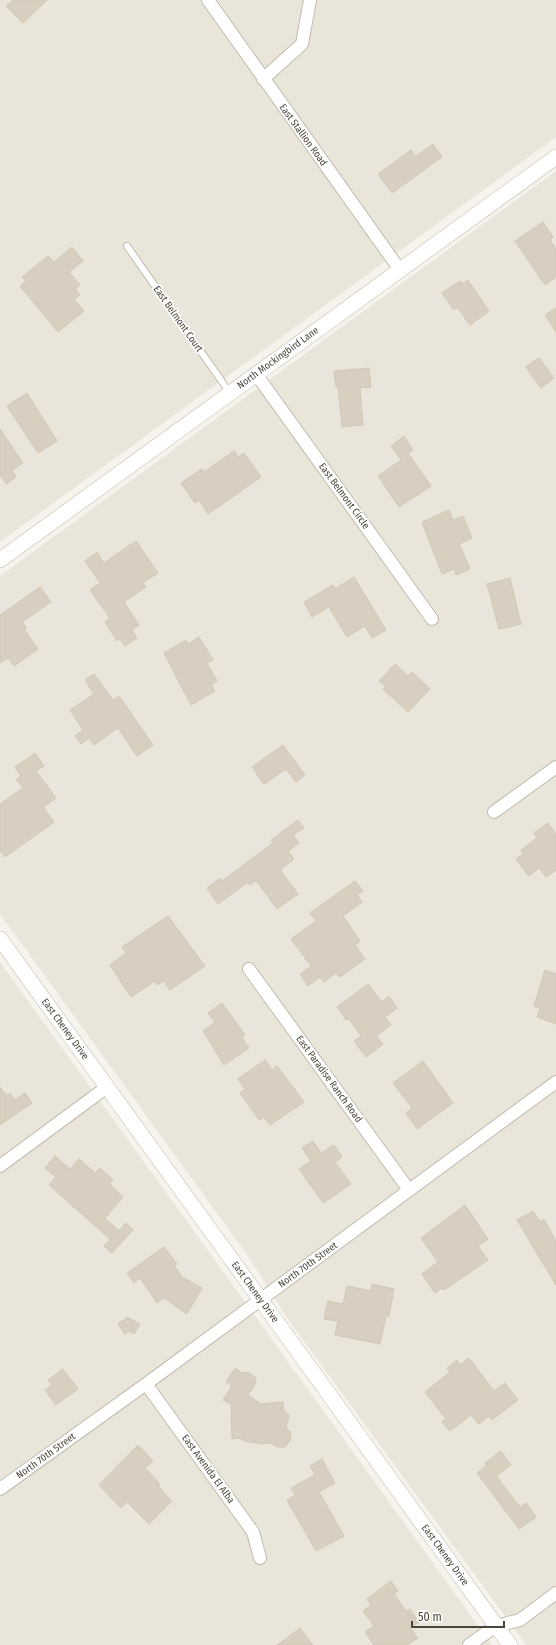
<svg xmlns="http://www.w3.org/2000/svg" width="556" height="1645" font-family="'Fira Sans Condensed',sans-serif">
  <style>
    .residential { fill: #eae5da }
    .building { fill: #d8cfc1; stroke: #d3c7b4 }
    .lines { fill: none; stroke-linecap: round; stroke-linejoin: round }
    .service-casing { stroke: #c2bbae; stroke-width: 8 }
    .minor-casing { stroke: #c2bbae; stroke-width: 14 }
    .tertiary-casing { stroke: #c2bbae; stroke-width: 16 }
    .service { stroke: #fff; stroke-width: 6 }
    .minor { stroke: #fff; stroke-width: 12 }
    .tertiary { stroke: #fff; stroke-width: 15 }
    .labels { text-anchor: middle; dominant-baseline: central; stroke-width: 3.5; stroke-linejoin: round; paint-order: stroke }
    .street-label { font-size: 10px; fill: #4b4439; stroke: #fff }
  </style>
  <rect width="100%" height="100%" fill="#f6f3ec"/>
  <path class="residential" d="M0,0h556v137l-556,405z
    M556,171v1474h-30l-239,-327 -39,-62 -248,-342v-338z
    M0,962l492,683h-492z"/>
  <path class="building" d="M13,0h34l-24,23 -17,-17z
    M433,144l9,13 -50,36 -14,-19 33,-24 4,7z
    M543,222l10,15 -3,3 6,9v28l-11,8 -30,-44z
    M72,247l11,14 -14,11 11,13 -5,4 5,6 -6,4 10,12 -26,21 -38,-46 6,-5 -4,-4 26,-21 6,6z
    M468,280l21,31 -19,14 -13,-18 -3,3 -12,-17 18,-12 2,3z
    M556,308v24l-11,-17z
    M539,358l15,20 -13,10 -15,-21z
    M369,368l2,19 -11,1 3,37 -21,2 -4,-41 -2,1 -2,-16z
    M27,393l30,48 -19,12 -31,-47z
    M0,429l23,34 -11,7 4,7 -10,7 -6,-9z
    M404,436l9,14 -5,3 23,33 -32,21 -21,-31 23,-16 -10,-14z
    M234,451l4,6 6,-4 17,24 -53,37 -9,-14 -4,3 -14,-20 21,-14 2,3z
    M449,510l4,10 10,-4 9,22 -13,6 11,25 -14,6 -2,-6 -12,5 -20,-52z
    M136,541l22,32 -15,10 3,4 -22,15 15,23 -7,5 5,8 -12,8 -5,-7 -3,2 -12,-19 5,-4 -20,-28 10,-7 -15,-22 12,-9 7,11z
    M354,577l32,53 -14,8 -7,-12 -18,11 -18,-30 -17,10 -8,-15 29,-17 2,4z
    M510,578l11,46 -22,5 -12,-45z
    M40,587l11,15 -29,20 5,6 -3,1 14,20 -24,17 -6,-8 -8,5v-48z
    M199,637l14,23 -6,3 10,18 -6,4 4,6 -24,14 -27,-52 22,-13 2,4z
    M395,664l13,12 4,-4 18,17 -22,23 -25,-23 3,-3 -7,-5z
    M94,674l19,26 6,-4 34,49 -16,11 -19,-28 -24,17 -5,-7 -8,6 -6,-8 8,-6 -13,-20 24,-16 -9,-14z
    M283,745l22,30 -9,7 -10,-13 -22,15 -12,-17z
    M35,753l9,13 -8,5 20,27 -13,9 11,15 -49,35 -5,-6v-47l23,-16 -7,-9 5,-3 -6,-9z
    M298,820l6,8 -11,7 6,8 -11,8 6,8 -14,11 18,24 -21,15 -21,-29 -6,5 -2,-3 -30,22 -11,-16 13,-10 2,3 51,-38 -2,-3z
    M548,823l8,11v36l-10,7 -7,-9 -10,8 -13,-17 7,-5 -2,-4 16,-12 -3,-5z
    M355,881l8,10 -6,4 5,7 -19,14 17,25 -5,4 10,14 -25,18 -4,-4 -12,9 -4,-5 -12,9 -8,-12 11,-8 -20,-27 25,-18 -6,-8z
    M168,916l37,50 -35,24 -6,-9 -7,4 -2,-4 -24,16 -21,-32 16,-12 -4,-6z
    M545,970l11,4v50l-19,-7 3,-9 -6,-2z
    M368,984l14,18 7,-6 8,12 -12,9 6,8 -15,11 7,8 -17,13 -12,-16 7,-5 -12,-17 -3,1 -9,-13z
    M222,1003l23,32 -3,3 7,10 -25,17 -21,-34 12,-9 -7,-9z
    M265,1060l7,10 5,-4 27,36 -34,23 -6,-8 -5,3 -19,-27 5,-4 -7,-10z
    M423,1061l30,42 -36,26 -11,-16 6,-5 -19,-25z
    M0,1087l7,9 3,-3 5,7 10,-7 7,10 -32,22z
    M313,1141l8,12 13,-8 8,12 -7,5 16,22 -28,19 -24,-34 12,-8 -9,-13z
    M55,1156l15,13 9,-10 16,14 5,-5 13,12 -4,4 14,13 -18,21 14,13 7,-8 7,7 -21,23 -8,-7 6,-7 -61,-54 7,-8 -11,-9z
    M465,1205l23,34 -10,7 10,14 -44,30 -2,-2 -7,5 -13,-19 16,-12 -17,-24z
    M533,1211l7,11 4,-3 12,22v44l-39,-65z
    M164,1247l13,17 -3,1 8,12 20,11 -15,26 -23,-16 -7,5 -17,-25 -6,5 -7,-10z
    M372,1284l22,5 -5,27h-3l-6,28 -45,-9 3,-14 -14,-2 4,-18 15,3 4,-18 24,5z
    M127,1317l13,7 -6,10 -5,-3 -4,3 -7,-10z
    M469,1358l25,33 11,-8 13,17 -26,20 -3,-4 -10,8 -8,-9 -21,16 -8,-9 4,-3 -21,-27 25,-20 -3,-4 10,-8 3,5z
    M235,1368l7,5 6,-1 8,6 -1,6 -7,11 13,9 22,-2 1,10 5,3 -3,14 5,3 -1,8 -5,7h-7l-7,-4 -8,1 -19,-3 -4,-3 -8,1 -1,-35 -8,-4 9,-14 -6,-4z
    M63,1369l15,20 -22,16 -11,-15 7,-5 -4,-5z
    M138,1445l15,16 -8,7 15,16 -2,2 14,15 -23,23 -22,-22 -6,6 -22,-23z
    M501,1451l10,14 -15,11 24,31 6,-4 10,14 -17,12 -42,-56 9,-7 -1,-3z
    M322,1459l13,24 -16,9 25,44 -28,15 -29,-51 8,-5 -4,-7 24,-13 -5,-9z
    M391,1581l7,10 -4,3 12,17 4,-2 9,13 -9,6 8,10 -11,7h-33l-9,-13 9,-6 -11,-15 8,-6 -4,-6z
    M300,1628l13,17h-36z"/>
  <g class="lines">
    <g class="service-casing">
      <path id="service" d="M127,246l103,147"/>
    </g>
    <g class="minor-casing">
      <path id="minor" d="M208,0l192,270
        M263,79l39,-35 8,-44
        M256,374l176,245
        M494,812l62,-45
        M249,969l160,221
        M0,1166l107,-79
        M146,1384l107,148 7,26
        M0,1489l146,-105 410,-302
        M469,1645l27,-19 24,-6 36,-27"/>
    </g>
    <g class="tertiary-casing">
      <path id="tertiary" d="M0,560l556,-403
        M0,939l510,706"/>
    </g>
    <use href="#service" class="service"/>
    <use href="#minor" class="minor"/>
    <use href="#tertiary" class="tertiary"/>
  </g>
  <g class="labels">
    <g class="street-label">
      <text transform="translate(303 135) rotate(54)">East Stallion Road</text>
      <text transform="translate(178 319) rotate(55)">East Belmont Court</text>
      <text transform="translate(278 358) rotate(-36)">North Mockingbird Lane</text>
      <text transform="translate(344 496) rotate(54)">East Belmont Circle</text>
      <text transform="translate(65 1029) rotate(54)">East Cheney Drive</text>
      <text transform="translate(329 1079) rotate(54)">East Paradise Ranch Road</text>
      <text transform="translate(308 1265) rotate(-36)">North 70th Street</text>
      <text transform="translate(255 1292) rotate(54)">East Cheney Drive</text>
      <text transform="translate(46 1456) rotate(-36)">North 70th Street</text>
      <text transform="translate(208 1469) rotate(54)">East Avenida El Alba</text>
      <text transform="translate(445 1555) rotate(54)">East Cheney Drive</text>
    </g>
  </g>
  <path d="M412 1621v6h92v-6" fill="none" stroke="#4b4439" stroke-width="2"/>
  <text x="418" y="1621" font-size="12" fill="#4b4439" stroke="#ffffff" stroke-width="3" paint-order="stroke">50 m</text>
</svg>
